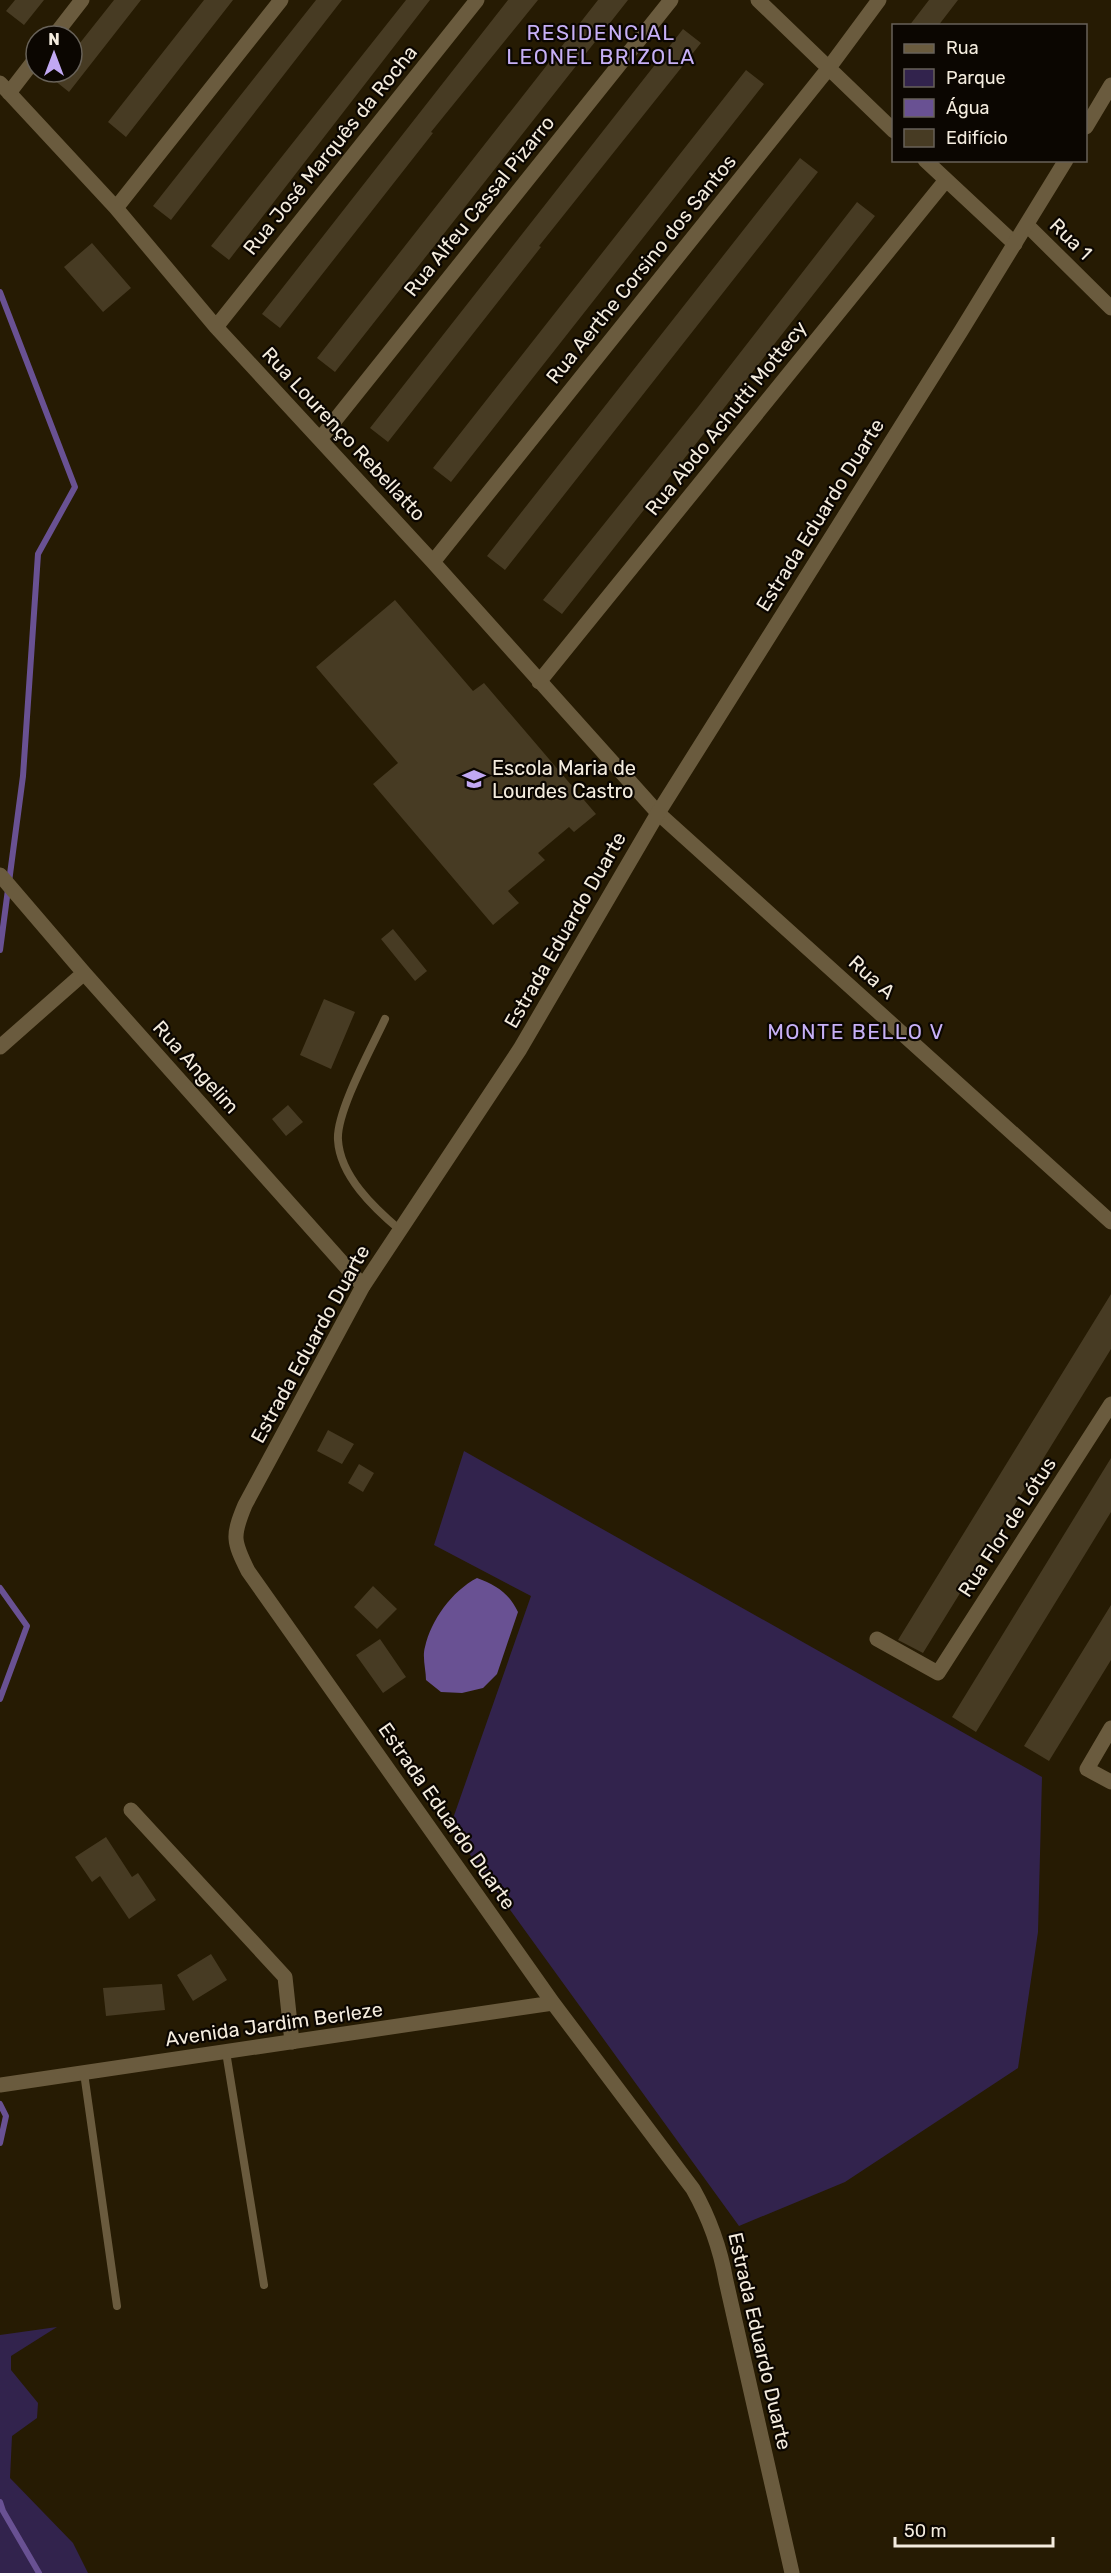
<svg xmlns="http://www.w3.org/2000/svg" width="1111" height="2573" font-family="Rubik,sans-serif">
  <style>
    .green { fill: #32234d }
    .water { fill: #695193 }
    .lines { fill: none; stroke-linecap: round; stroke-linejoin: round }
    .stream { stroke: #695193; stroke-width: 6 }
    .building { fill: #473b23 }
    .service { stroke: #6a5b3e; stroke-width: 8 }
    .minor { stroke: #6a5b3e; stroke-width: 15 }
    .tertiary { stroke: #6a5b3e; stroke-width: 15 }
    .labels { text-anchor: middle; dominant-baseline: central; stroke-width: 4.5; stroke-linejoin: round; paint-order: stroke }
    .street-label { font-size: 20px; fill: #f4ecde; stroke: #0b0601 }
    .poi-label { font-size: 20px; fill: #f4ecde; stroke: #0b0601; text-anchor: start }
    .neighbourhood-label { font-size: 21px; letter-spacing: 1.5px; fill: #c7b0f6; stroke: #0b0601 }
  </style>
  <rect width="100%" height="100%" fill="#261b03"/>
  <path class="green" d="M464,1451l578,326 -4,155 -20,136 -173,114 -106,44 -289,-399 81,-231 -97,-51z
    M57,2327l-46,29v14l27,33 -1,15 -25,18 -2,42 63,65 15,30h-88v-238z"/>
  <path class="water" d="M477,1578c19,7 32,15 41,34l-21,62 -14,14 -21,5 -21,-1 -15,-12c0,-10 -4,-23 -1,-33 6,-27 27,-56 52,-69z"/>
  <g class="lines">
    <path class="stream" d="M0,292l75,195 -37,67 -15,222 -23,174
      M0,1588l27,38 -27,73
      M0,2104l6,12 -6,27
      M0,2502l3,9 36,62"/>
  </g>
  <path class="building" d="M15,0h29l-20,25 -18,-14z
    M114,0h27l-72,92 -25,-20h28v-19z
    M204,0h29l-107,137 -18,-15z
    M316,0h26l-171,220 -18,-14z
    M406,0h24l-201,260 -18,-14z
    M508,0h30l-107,132 2,1 -153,195 -18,-14z
    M598,0h30l-293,372 -18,-14z
    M929,0h29l-20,26h-29z
    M683,29l18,14 -162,203 2,1 -153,195 -18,-14z
    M746,70l18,14 -313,398 -18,-14z
    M800,158l18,14 -313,398 -18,-14z
    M857,202l18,14 -313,398 -19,-14 155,-193z
    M92,243l39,45 -28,24 -39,-45z
    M395,600l78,91 11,-8 112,131 -22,18 -5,-5 -31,26 7,7 -37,31 11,12 -26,22 -120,-141 25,-21 -82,-96z
    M393,929l34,42 -12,10 -34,-42z
    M324,999l31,13 -24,57 -31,-14z
    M288,1105l15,17 -17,14 -14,-17z
    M1111,1294v55l-16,26 -172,278 -25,-13z
    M328,1430l26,14 -12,20 -25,-13z
    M1111,1458v54l-135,220 -24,-15z
    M359,1464l15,9 -11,19 -15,-9z
    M373,1586l24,23 -20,20 -23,-22z
    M1111,1605v55l-62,101 -25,-15z
    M380,1639l26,38 -23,16 -27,-38z
    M106,1837l26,40 6,-4 18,27 -27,19 -29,-43 -8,6 -17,-25z
    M211,1954l16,26 -34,21 -16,-26z
    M162,1984l3,26 -59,6 -3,-28z"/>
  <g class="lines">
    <path class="service" d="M385,1019c-13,28 -49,93 -47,121 2,36 36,68 62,90
      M226,2052l38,233
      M84,2073l33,233"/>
    <path class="minor" d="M758,0l136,131
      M54,36l28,-36
      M0,83l116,125 100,119 217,235 225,251 453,409
      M9,93l27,-35
      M925,160l90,84
      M116,208l165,-208
      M1027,225l84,83
      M216,327l261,-327
      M320,439l351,-439
      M433,562l395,-493 51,-69
      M539,682l407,-502
      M0,875l84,98 279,313
      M0,1047l84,-74
      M877,1639l61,34 173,-269
      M1111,1728l-24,41 24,13
      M131,1810l154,167 7,65"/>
    <path class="tertiary" d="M1086,127l25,-42
      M0,2085l553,-82
      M792,2573l-66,-292c-6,-34 -16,-62 -33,-92l-140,-186 -305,-432c-15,-30 -16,-35 -3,-66l118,-219 157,-237 138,-236 303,-482 105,-171"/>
  </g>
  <defs>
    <g id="school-bare" transform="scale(1.8)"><path d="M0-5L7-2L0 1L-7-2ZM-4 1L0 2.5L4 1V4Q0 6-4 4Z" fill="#c1a8f3" stroke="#0b0601" stroke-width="2.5" paint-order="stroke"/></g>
  </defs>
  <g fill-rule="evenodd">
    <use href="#school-bare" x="474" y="779"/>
  </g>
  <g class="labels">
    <g class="street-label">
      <text transform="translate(330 150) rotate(-51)">Rua José Marquês da Rocha</text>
      <text transform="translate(479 206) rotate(-51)">Rua Alfeu Cassal Pizarro</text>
      <text transform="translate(1071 239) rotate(44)">Rua 1</text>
      <text transform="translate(641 269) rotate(-51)">Rua Aerthe Corsino dos Santos</text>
      <text transform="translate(726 418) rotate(-51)">Rua Abdo Achutti Mottecy</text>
      <text transform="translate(344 434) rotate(47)">Rua Lourenço Rebellatto</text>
      <text transform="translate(820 515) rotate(-58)">Estrada Eduardo Duarte</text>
      <text transform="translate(565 930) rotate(-60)">Estrada Eduardo Duarte</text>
      <text transform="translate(872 977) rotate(42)">Rua A</text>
      <text transform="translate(196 1067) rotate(48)">Rua Angelim</text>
      <text transform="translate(310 1344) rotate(-61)">Estrada Eduardo Duarte</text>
      <text transform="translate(1007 1527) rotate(-57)">Rua Flor de Lótus</text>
      <text transform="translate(447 1816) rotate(55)">Estrada Eduardo Duarte</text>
      <text transform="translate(274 2024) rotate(-8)">Avenida Jardim Berleze</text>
      <text transform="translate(760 2341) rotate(77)">Estrada Eduardo Duarte</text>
    </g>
    <g class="poi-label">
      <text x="492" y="768">Escola Maria de<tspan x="492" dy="23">Lourdes Castro</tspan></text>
    </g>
    <g class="neighbourhood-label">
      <text x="601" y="32">RESIDENCIAL<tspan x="601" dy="24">LEONEL BRIZOLA</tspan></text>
      <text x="856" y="1031">MONTE BELLO V</text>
    </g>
  </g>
  <rect x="892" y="24" width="195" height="138" fill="#0b0601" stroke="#686259" stroke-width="1.5"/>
  <rect x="904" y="44" width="30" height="9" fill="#6a5b3e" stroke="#686259" stroke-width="1.5"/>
  <text x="946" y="54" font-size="18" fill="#f4ecde">Rua</text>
  <rect x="904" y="69" width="30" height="18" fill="#32234d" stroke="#686259" stroke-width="1.5"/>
  <text x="946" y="84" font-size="18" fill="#f4ecde">Parque</text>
  <rect x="904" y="99" width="30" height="18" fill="#695193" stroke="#686259" stroke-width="1.5"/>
  <text x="946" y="114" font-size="18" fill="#f4ecde">Água</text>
  <rect x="904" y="129" width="30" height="18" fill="#473b23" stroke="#686259" stroke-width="1.5"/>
  <text x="946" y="144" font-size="18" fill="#f4ecde">Edifício</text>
  <g transform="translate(54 54)"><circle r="28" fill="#0b0601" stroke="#686259" stroke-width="1.5"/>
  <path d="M0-4.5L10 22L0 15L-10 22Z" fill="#c1a8f3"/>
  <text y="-9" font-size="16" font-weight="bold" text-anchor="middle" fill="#f4ecde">N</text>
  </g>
  <path d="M895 2537v9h158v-9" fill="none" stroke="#f4ecde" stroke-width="3"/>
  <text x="904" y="2537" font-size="18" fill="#f4ecde" stroke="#0b0601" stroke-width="4.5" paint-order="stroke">50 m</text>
</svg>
